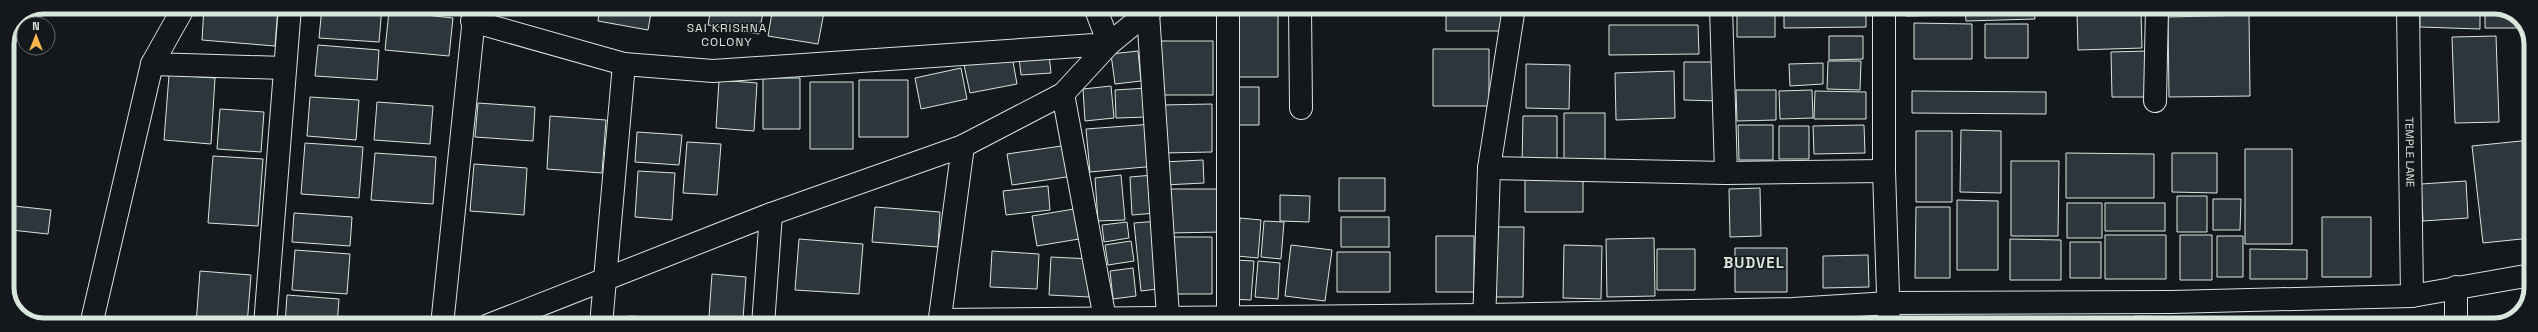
<svg xmlns="http://www.w3.org/2000/svg" width="2538" height="332" font-family="'Space Grotesk',sans-serif">
  <style>
    .building { fill: #2c363c; stroke: #d8e6dc }
    .lines { fill: none; stroke-linecap: round; stroke-linejoin: round }
    .minor-casing { stroke: #d8e6dc; stroke-width: 24 }
    .tertiary-casing { stroke: #d8e6dc; stroke-width: 24 }
    .minor { stroke: #14181c; stroke-width: 22 }
    .tertiary { stroke: #14181c; stroke-width: 22 }
    .labels { text-anchor: middle; dominant-baseline: central; stroke-width: 3; stroke-linejoin: round; paint-order: stroke }
    .street-label { font-size: 11px; fill: #d8e6dc; stroke: #14181c }
    .neighbourhood-label { font-size: 12px; letter-spacing: 1px; fill: #d8e6dc; stroke: #14181c }
    .district-label { font-size: 15px; font-weight: bold; letter-spacing: 1px; fill: #d8e6dc; stroke: #14181c }
    .rim { fill: none; stroke: #d8e6dc; stroke-width: 5 }
  </style>
  <rect width="100%" height="100%" fill="#14181c"/>
  <path class="building" d="M204,7h74l-3,39 -73,-6z
    M322,7h60l-3,35 -60,-4z
    M600,7h52l-4,23 -50,-9z
    M711,7h53l-5,27 -51,-9z
    M773,7h24l27,5 -6,32 -50,-8z
    M1235,7h43v70h-43z
    M1446,7h58v24h-58z
    M1737,7h38v30h-38z
    M1784,7h82v20l-82,1z
    M1905,7h53v8l-52,1z
    M1965,7h69l1,12 -69,2z
    M2420,7h60v22l-60,-2z
    M2485,7h13l22,11 5,10h-40z
    M389,11l64,7 -4,38 -64,-6z
    M2141,12l1,36 -64,2 -1,-37z
    M2249,15l1,81 -81,1 -1,-80z
    M1914,23l58,1v35h-58z
    M1985,24h43v34h-43z
    M1609,25h89l1,29 -90,1z
    M1829,36h34v23l-34,1z
    M2496,36l3,86 -44,1 -3,-86z
    M1159,41h54v54h-54z
    M318,45l61,5 -2,30 -62,-4z
    M2531,46v43l-6,-42z
    M1433,49h56v57h-56z
    M1138,51l3,30 -26,3 -4,-30z
    M2147,51l1,46h-36l-1,-45z
    M1049,54l2,19 -30,2 -2,-18z
    M1012,56l5,28 -47,9 -6,-28z
    M1828,61h33l-1,29 -33,-1z
    M1684,62h34v39l-34,-1z
    M1823,63v21l-33,2 -1,-22z
    M1526,64l44,1 -1,44 -43,-1z
    M961,68l6,31 -46,10 -6,-31z
    M1674,71l1,47 -59,2 -1,-47z
    M169,75l46,3 -4,66 -47,-4z
    M763,78h37v51h-37z
    M719,80l38,3 -3,48 -38,-3z
    M859,80h49v57h-49z
    M810,82h43v67h-43z
    M1111,86l3,32 -29,3 -2,-32z
    M1235,87h24v38h-24z
    M1147,88l1,29 -32,1 -1,-28z
    M1736,90h40v30l-39,1z
    M1812,90l1,28 -33,1 -1,-28z
    M1815,91l51,1v27h-52z
    M1912,91l134,1v22l-134,-1z
    M310,97l49,3 -3,40 -49,-4z
    M377,102l56,4 -3,38 -56,-4z
    M478,103l57,4 -2,34 -58,-4z
    M1212,104v48l-50,1 -1,-48z
    M220,109l44,3 -3,40 -44,-3z
    M1564,113h41v46h-41z
    M550,116l56,4 -4,53 -55,-4z
    M1523,116h34v49l-35,-1z
    M1153,124l3,42 -66,6 -4,-43z
    M1738,125h35v35h-34z
    M1864,125l1,28 -51,1 -1,-28z
    M1779,126h30v33h-30z
    M1961,130l40,1v62l-41,-1z
    M1916,131h36v71h-36z
    M637,132l45,3 -3,30 -44,-3z
    M2531,140v98l-48,5 -11,-97z
    M687,142l34,2 -4,51 -34,-2z
    M305,143l58,4 -4,51 -58,-4z
    M1068,145l5,31 -61,9 -5,-31z
    M2245,149h47v95h-47z
    M375,153l61,4 -3,47 -62,-4z
    M2066,153l88,1v44h-88z
    M2172,153h45v40l-45,-1z
    M213,156l50,3 -5,67 -50,-3z
    M1203,160l1,23 -40,2 -1,-23z
    M2011,161h48l-1,75h-47z
    M474,164l53,4 -3,47 -54,-4z
    M638,171l37,2 -3,47 -37,-3z
    M1121,175l4,45 -27,1 -3,-43z
    M1153,175l3,38 -24,2 -2,-38z
    M1339,178h46v33h-46z
    M1525,178h58v34h-58z
    M2466,181l2,37 -45,3 -2,-37z
    M1048,186l2,24 -44,5 -3,-24z
    M1760,188l1,48 -31,1 -1,-48z
    M1168,189h53l1,43 -54,1z
    M1280,195l30,1 -1,26 -29,-1z
    M2177,196h30v36h-30z
    M2213,199h28l-1,31h-27z
    M1957,200l41,1v69h-41z
    M2067,203h35v35h-35z
    M2105,203h60v28h-60z
    M14,206l37,4 -3,24 -37,-4z
    M875,207l65,5 -2,35 -66,-5z
    M1916,207h34v71h-35z
    M1080,208l5,30 -48,8 -5,-30z
    M294,213l58,4 -2,29 -58,-4z
    M1341,217h48v30h-48z
    M2322,217h49v60h-49z
    M1240,218l21,2 -3,38 -21,-2z
    M1159,221l7,67 -25,3 -7,-68z
    M1264,221l20,1 -3,37 -20,-2z
    M1127,222l2,16 -25,4 -2,-17z
    M1495,227h29l-1,70h-29z
    M2105,235h61v44h-61z
    M2180,235h32v45h-32z
    M1436,236h38v56h-38z
    M2217,236h26v41h-26z
    M1168,237h44v57h-44z
    M1654,238l1,58 -48,1 -1,-58z
    M799,239l64,5 -4,50 -64,-4z
    M2010,239l51,1v40h-51z
    M1131,241l3,20 -26,4 -3,-20z
    M2070,242h31v36h-31z
    M1291,245l41,5 -7,51 -40,-5z
    M1564,245l38,1 -1,53 -38,-1z
    M1735,248h52v44h-52z
    M1657,249h38v41h-38z
    M2250,249l57,1v29h-57z
    M295,250l55,4 -3,40 -55,-4z
    M992,251l47,3 -2,35 -47,-2z
    M1337,252h53v40h-53z
    M1868,255l1,32 -46,1v-32z
    M1051,257l40,2 -2,38 -40,-2z
    M1232,260l22,1 -3,39 -22,-1z
    M1258,261l22,2 -2,36 -23,-2z
    M1133,268l3,28 -23,3 -3,-28z
    M200,271l51,4 -4,50h-51z
    M712,274l34,3 -3,42 -34,-2z
    M287,295l52,4 -2,26h-52z
    M629,316l38,2v7h-38z
    M2135,316l68,1v8h-68z
    M2215,319l40,1v5h-40z
    M1928,322h91l-1,3h-90z"/>
  <g class="lines">
    <g class="minor-casing">
      <g id="minor">
        <path d="M184,7l-32,57 132,4"/>
        <path d="M1228,7v311"/>
        <path d="M1300,7l1,101"/>
        <path d="M1721,7l5,166"/>
        <path d="M1884,7v164l5,154"/>
        <path id="s1" d="M2408,7l4,289"/>
        <path d="M1148,13l20,303"/>
        <path d="M472,21l152,43 89,7 396,-27 -14,-37"/>
        <path d="M1063,94l42,225"/>
        <path d="M2155,101l2,-94"/>
        <path d="M1489,168l237,5 158,-2"/>
        <path d="M940,320l544,-5 309,-6 96,-6 282,-1 241,-6 119,-21"/>
        <path d="M91,325l61,-261"/>
        <path d="M265,325l25,-318"/>
        <path d="M442,325l33,-317"/>
        <path d="M601,325l23,-261"/>
        <path d="M763,325l8,-111"/>
        <path d="M939,325l24,-179"/>
        <path d="M1484,325l5,-157 25,-161"/>
        <path d="M2456,325v-38"/>
      </g>
    </g>
    <g class="tertiary-casing">
      <path id="tertiary" d="M489,325l282,-111 192,-68 100,-52 46,-50 45,-37"/>
    </g>
    <use href="#minor" class="minor"/>
    <use href="#tertiary" class="tertiary"/>
  </g>
  <g class="labels">
    <g class="street-label">
      <text stroke="none"><textPath href="#s1" startOffset="145">TEMPLE LANE</textPath></text>
    </g>
    <g class="neighbourhood-label">
      <text x="727" y="28">SAI KRISHNA<tspan x="727" dy="14">COLONY</tspan></text>
    </g>
    <g class="district-label">
      <text x="1754" y="262">BUDVEL</text>
    </g>
  </g>
  <path d="M0 0H2538V332H0ZM44 14H2494A30 30 0 0 1 2524 44V288A30 30 0 0 1 2494 318H44A30 30 0 0 1 14 288V44A30 30 0 0 1 44 14Z" fill="#14181c" fill-rule="evenodd"/>
  <path class="rim" d="M44 14H2494A30 30 0 0 1 2524 44V288A30 30 0 0 1 2494 318H44A30 30 0 0 1 14 288V44A30 30 0 0 1 44 14Z"/>
  <g transform="translate(36 36)"><circle r="19" fill="#14181c" stroke="#626a69"/>
  <path d="M0-3L7 15L0 10L-7 15Z" fill="#ffb74d"/>
  <text y="-6" font-size="11" font-weight="bold" text-anchor="middle" fill="#d8e6dc">N</text>
  </g>
</svg>
